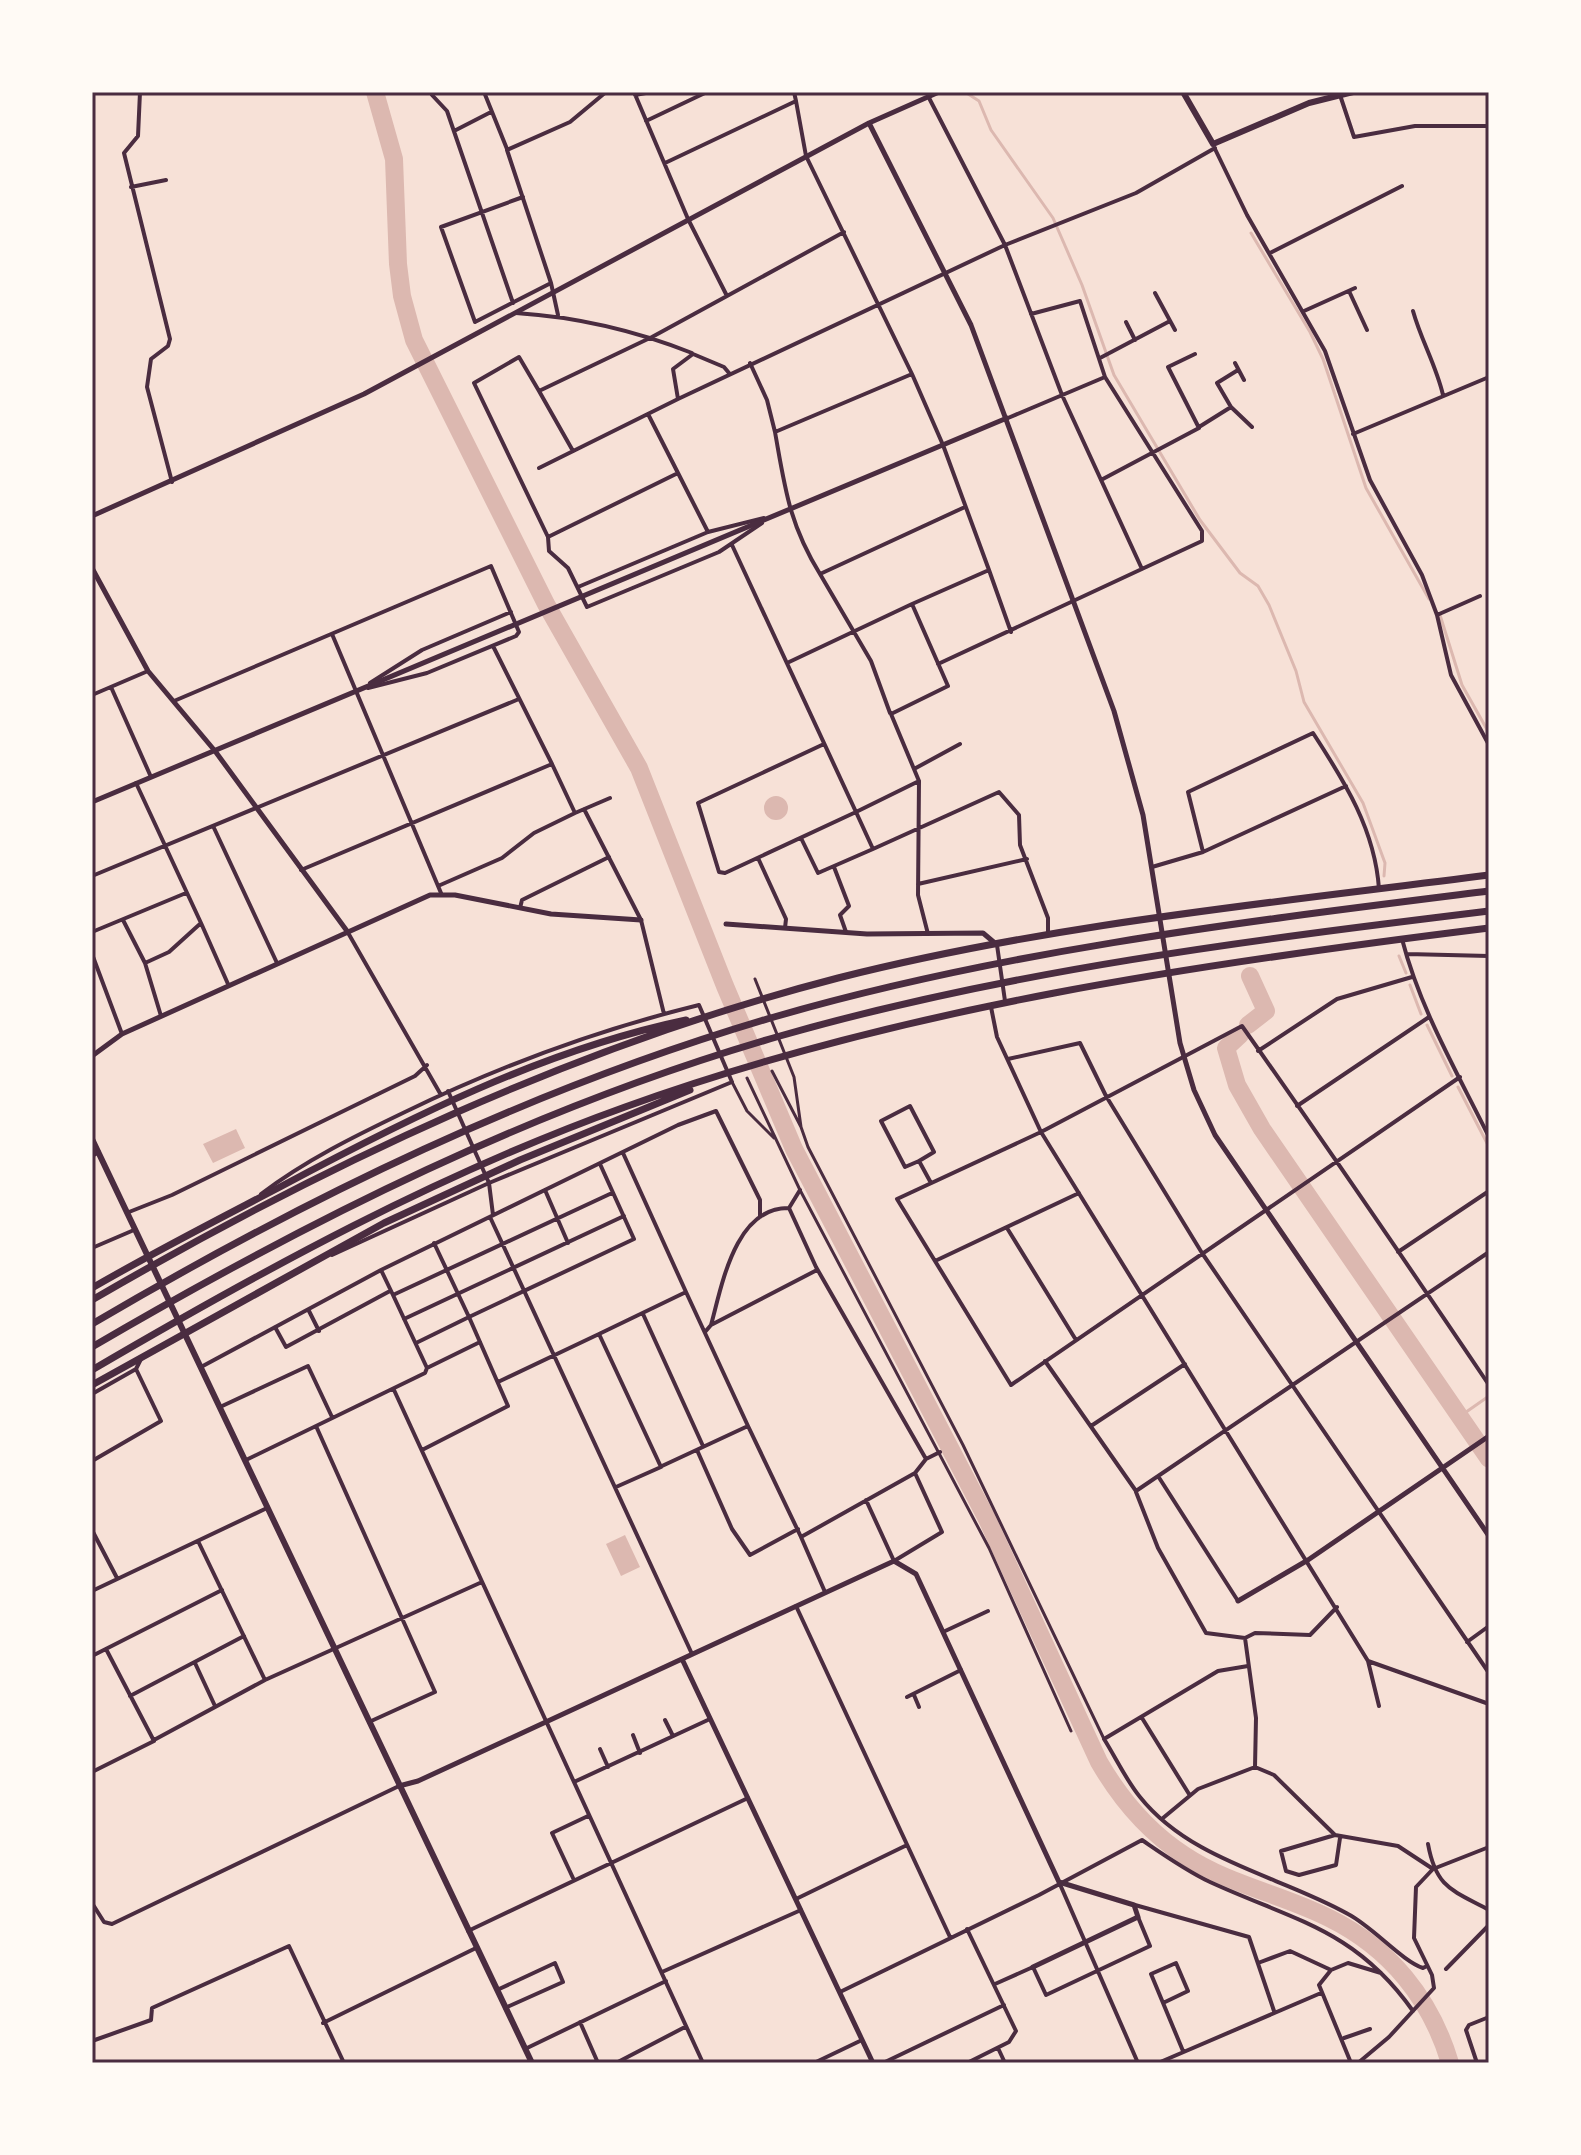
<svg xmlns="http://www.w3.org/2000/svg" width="1581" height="2155" font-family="'PT Serif',serif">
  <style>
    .water { fill: #dcb8b0 }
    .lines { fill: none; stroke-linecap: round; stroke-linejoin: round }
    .stream { stroke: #dcb8b0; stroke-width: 3 }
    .river { stroke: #dcb8b0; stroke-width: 18 }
    .pedestrian { stroke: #4a2c40; stroke-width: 3 }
    .minor { stroke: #4a2c40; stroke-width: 4 }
    .tertiary { stroke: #4a2c40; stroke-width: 5 }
    .secondary { stroke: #4a2c40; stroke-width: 6 }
    .trunk { stroke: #4a2c40; stroke-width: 7 }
    .motorway { stroke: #4a2c40; stroke-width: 7 }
    .neatline { fill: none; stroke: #4a2c40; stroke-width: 3 }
  </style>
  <rect width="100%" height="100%" fill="#f7e1d7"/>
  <path class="water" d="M764 808a12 12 0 1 1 24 0a12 12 0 1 1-24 0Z
    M236,1129l9,19 -32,15 -10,-19z
    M625,1535l15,32 -19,9 -15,-32z"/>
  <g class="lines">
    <path class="stream" d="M965,92l14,9 12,29 62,88 29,67 32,90 86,145 40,53 18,13 11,19 27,66 8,31 59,101 22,60 -1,13
      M1251,233l59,99 13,27 43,129 63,111
      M1440,615l22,70 27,48
      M1399,956l7,17
      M1410,985l11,29
      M1427,1025l25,51
      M1458,1087l31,60
      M1459,1417l30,-21"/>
    <path class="river" d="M375,92l19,67 4,105 4,32 12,44 132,264 93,164 86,218 69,163 193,370 112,243c22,38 48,69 85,93 45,30 98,39 145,63 61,30 102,81 121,145
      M1248,1025l18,-14 -16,-35
      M1240,1035l-14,13 11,37 25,44 227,330"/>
    <path class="pedestrian" d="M755,979l39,98 7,50 7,20 155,298 141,294
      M772,1071l29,56
      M747,1078l53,112 189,358 82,183
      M732,1082l15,29 27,27"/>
    <path class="minor" d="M140,92l-2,44 -14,17 46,186 -2,7 -17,13 -4,28 25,95
      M484,92l23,57
      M794,92l2,9
      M432,95l15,16 66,192
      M635,95l16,-3
      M1340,95l14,42 61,-11h74
      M928,96l77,149 57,150 80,174
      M646,121l61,-29
      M454,131l37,-19
      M1215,149l32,66 78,136 45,129 52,95 15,40 43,-19
      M665,163l131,-62 10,55 106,218
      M131,187l35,-7
      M523,197l-82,30 34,95 76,-39
      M1270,253l132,-67
      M1349,291l18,39
      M1155,293l20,37
      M727,296l117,-64
      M1304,311l51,-23
      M1413,311c8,29 23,54 30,84
      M516,313c62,4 118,17 176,40
      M558,315l-7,-32 -44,-133 63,-28 36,-30
      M1126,322l9,18
      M1100,358l70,-37
      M750,363l17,37 8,32
      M1235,363l9,17
      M1238,370l-21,13 14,24 21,20
      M539,391l-20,-34 -45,26 74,154 1,14 19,17 19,39 132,-55 43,-29
      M678,399l327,-154 131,-52 79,-45
      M648,414l30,59
      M1008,418l97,-41 -25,-76 -49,13
      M1199,427l32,-20
      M1353,434l136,-57
      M573,451l-34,-60 113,-54 75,-41 -39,-77 -54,-127
      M539,468l139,-69 -5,-30 20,-15 31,13 5,6
      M1101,480l98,-52 -31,-61 27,-13
      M548,537l130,-64 30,59 56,-14
      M732,545l124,267 63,-31
      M820,574c-31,-50 -35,-86 -45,-142l137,-58 31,71 46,125
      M578,587l130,-55
      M912,604l77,-34 22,62
      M1437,615l14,60 38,70
      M332,634l109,259
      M493,646l59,118
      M787,663l125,-59 36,82 -57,28 28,67 -1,114 10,39
      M938,664l264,-123v-10l-97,-154
      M370,683l52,-33 89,-38
      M111,687l40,90
      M92,695l56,-24
      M174,701l317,-135 28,66 -3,4 -89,37 -59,15
      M890,713l-19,-52 -51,-87 145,-67
      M824,744l-126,59 21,69 6,1 131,-61 17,37 126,-57 20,23 1,30 28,73v15
      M914,769l46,-25
      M136,783l65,140
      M584,809l57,111 23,94
      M214,828l63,135
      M801,838l17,35 55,-24
      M1203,852l143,-66
      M758,858l28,61 -1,9
      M834,867l15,39 -9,9 6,17
      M1152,867l51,-15 -15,-60 125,-59c32,49 62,97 66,156
      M301,870l251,-106 23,49 35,-15
      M92,876l427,-177
      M918,884l109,-25
      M438,886l64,-28 32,-25 41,-20
      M520,908l2,-8 87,-43
      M123,920l22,43 16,53
      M347,931l94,164
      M92,932l94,-39
      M1402,939c18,70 55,133 87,198
      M997,945l8,56
      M92,954l30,80
      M1407,954l82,2
      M145,963l24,-11 32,-29 27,61
      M991,1007l6,30 44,95 327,529 121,43
      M1258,1051l79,-52 75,-22
      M1008,1059l72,-16 26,53 96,157 287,420
      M1460,1077c-150,103 -300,205 -449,308l-114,-186 144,-67 201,-106c84,119 166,239 247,359
      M448,1091l41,92 4,32
      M1297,1106l132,-89
      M623,1153l63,139
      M92,1156l7,-4
      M919,1161l15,-9 -24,-46 -29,15 24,46 14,-6 12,22
      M545,1190l23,53
      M612,1193l-219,102 -12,-25 297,-145 38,-14 44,89v17
      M261,1194c45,-34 94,-58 144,-82 95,-46 192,-82 294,-107l33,77 -243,101 -157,72
      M789,1208l11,-18
      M129,1212l43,-17 243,-119 12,-11
      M490,1217l202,437
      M1007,1228l69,112
      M92,1248l42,-18
      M1398,1252l91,-61
      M935,1261l144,-68
      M309,1311l10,20
      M643,1314l60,132
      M404,1319l220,-103
      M711,1325l106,-55
      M275,1327l11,20 104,-56
      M705,1332l6,-7c11,-40 24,-118 78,-117l27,59 110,192
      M416,1343l53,-26 -35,-74
      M1045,1361l91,130 353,-239
      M201,1367l180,-97
      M427,1368l53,-26
      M498,1382l101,-48
      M394,1390l309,673
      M92,1394l44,-25 5,-10
      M220,1407l88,-41 24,51
      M316,1426l119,266 -66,30
      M1091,1426l94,-62
      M422,1450l86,-44 -39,-89 165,-78 -34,-75
      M697,1450l35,79 18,26 48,-26
      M246,1460l179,-87 2,-5 -34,-73
      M92,1461l69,-40 -25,-52
      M662,1466l86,-40 53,111 114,-64
      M1158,1476l80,125
      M616,1487l45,-20 -62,-133 87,-42 62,134
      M1136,1492l22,56 48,85 39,5
      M866,1500l28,61 48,-29 -27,-59 11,-14 14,-7
      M92,1530l25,48
      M801,1537l24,55
      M198,1541l67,139 217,-98
      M92,1591l175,-83
      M796,1606l154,331
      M943,1632l45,-21
      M1467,1642l22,-16
      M92,1656l130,-66
      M1368,1661l11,45
      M195,1663l20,43
      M1248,1666l-30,5 -114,68c12,19 22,41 36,58 51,64 141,79 208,117 25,13 54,47 75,54l4,-2
      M914,1695l5,12
      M130,1696l114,-60
      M907,1697l54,-27
      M1142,1718l47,76
      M665,1720l8,16
      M633,1735l7,18
      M154,1740l111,-60
      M600,1749l8,18
      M1255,1767l1,-49 -11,-80 10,-5 55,2 27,-28
      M92,1772l62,-31 -48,-92
      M574,1782l136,-63
      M1163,1818l35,-29 57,-22 19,8 61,60 63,11 35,23
      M1335,1835l-54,16 5,20 13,4 37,-10 4,-27
      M1428,1844c8,44 24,46 61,66
      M573,1878l-21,-45 36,-17
      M1059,1882l79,181
      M796,1899l111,-54
      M92,1903l12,19 8,2 287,-138
      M1135,1905l114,32 25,74
      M967,1929l49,102 -7,11 -42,21
      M468,1931l280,-133
      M1258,1963l32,-12 41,19
      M1446,1969l43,-44
      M662,1972l139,-62
      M995,1984l38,-17 13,28 104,-49 -12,-29
      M497,1990l58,-27 8,19 -58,26
      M840,1992l199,-97 103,-55c22,15 43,30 68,42 85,39 145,47 203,129
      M1163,2003l25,-12 -12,-28 -25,11 32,77
      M580,2022l18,41
      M323,2023l153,-75
      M1344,2038l26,-9
      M92,2041l59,-21 1,-12 137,-62 55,117
      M998,2048l7,15
      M525,2049l141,-68
      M616,2063l69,-36
      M814,2063l48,-23
      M883,2063l121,-58
      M1158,2063l163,-70
      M1351,2063l-32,-78 12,-15 17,-7 33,10
      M1358,2063l31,-26 45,-49 -2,-13 -18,-37 2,-51 17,-18 56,-22
      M1477,2063l-11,-33 3,-5 20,-8"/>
    <path class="tertiary" d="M869,123l102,202 143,386 29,104 37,228 14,47 21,45 274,401
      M92,516l272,-122 505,-271 70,-31
      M92,568l56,103 67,80 132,180
      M92,802l915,-384
      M726,924l141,10 116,-1 13,11
      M92,1056l30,-22 308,-139h25l96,19 90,6
      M1238,1601l70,-41 181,-124
      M682,1659l191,404
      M399,1786l19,-5 476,-220 22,13 143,308 75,23 4,12 -105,50"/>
    <path class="secondary" d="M1183,92l30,52 96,-41 44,-11
      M92,1139l440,924"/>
    <path class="trunk" d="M92,1288c62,-36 125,-68 188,-101 129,-69 263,-137 406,-167
      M92,1300c234,-136 483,-254 746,-322 213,-54 434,-75 651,-103
      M92,1370c171,-100 346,-196 533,-263 277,-100 573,-143 864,-179
      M92,1385l292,-162 136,-63 170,-70"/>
    <path class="motorway" d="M92,1324c216,-127 440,-236 682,-307 231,-67 476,-96 715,-126
      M92,1347c219,-128 444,-241 688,-311 230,-66 472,-96 709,-125"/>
  </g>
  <rect width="1581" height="2155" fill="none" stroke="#fffaf5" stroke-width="188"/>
  <rect x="94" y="94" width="1393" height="1967" class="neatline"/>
</svg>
